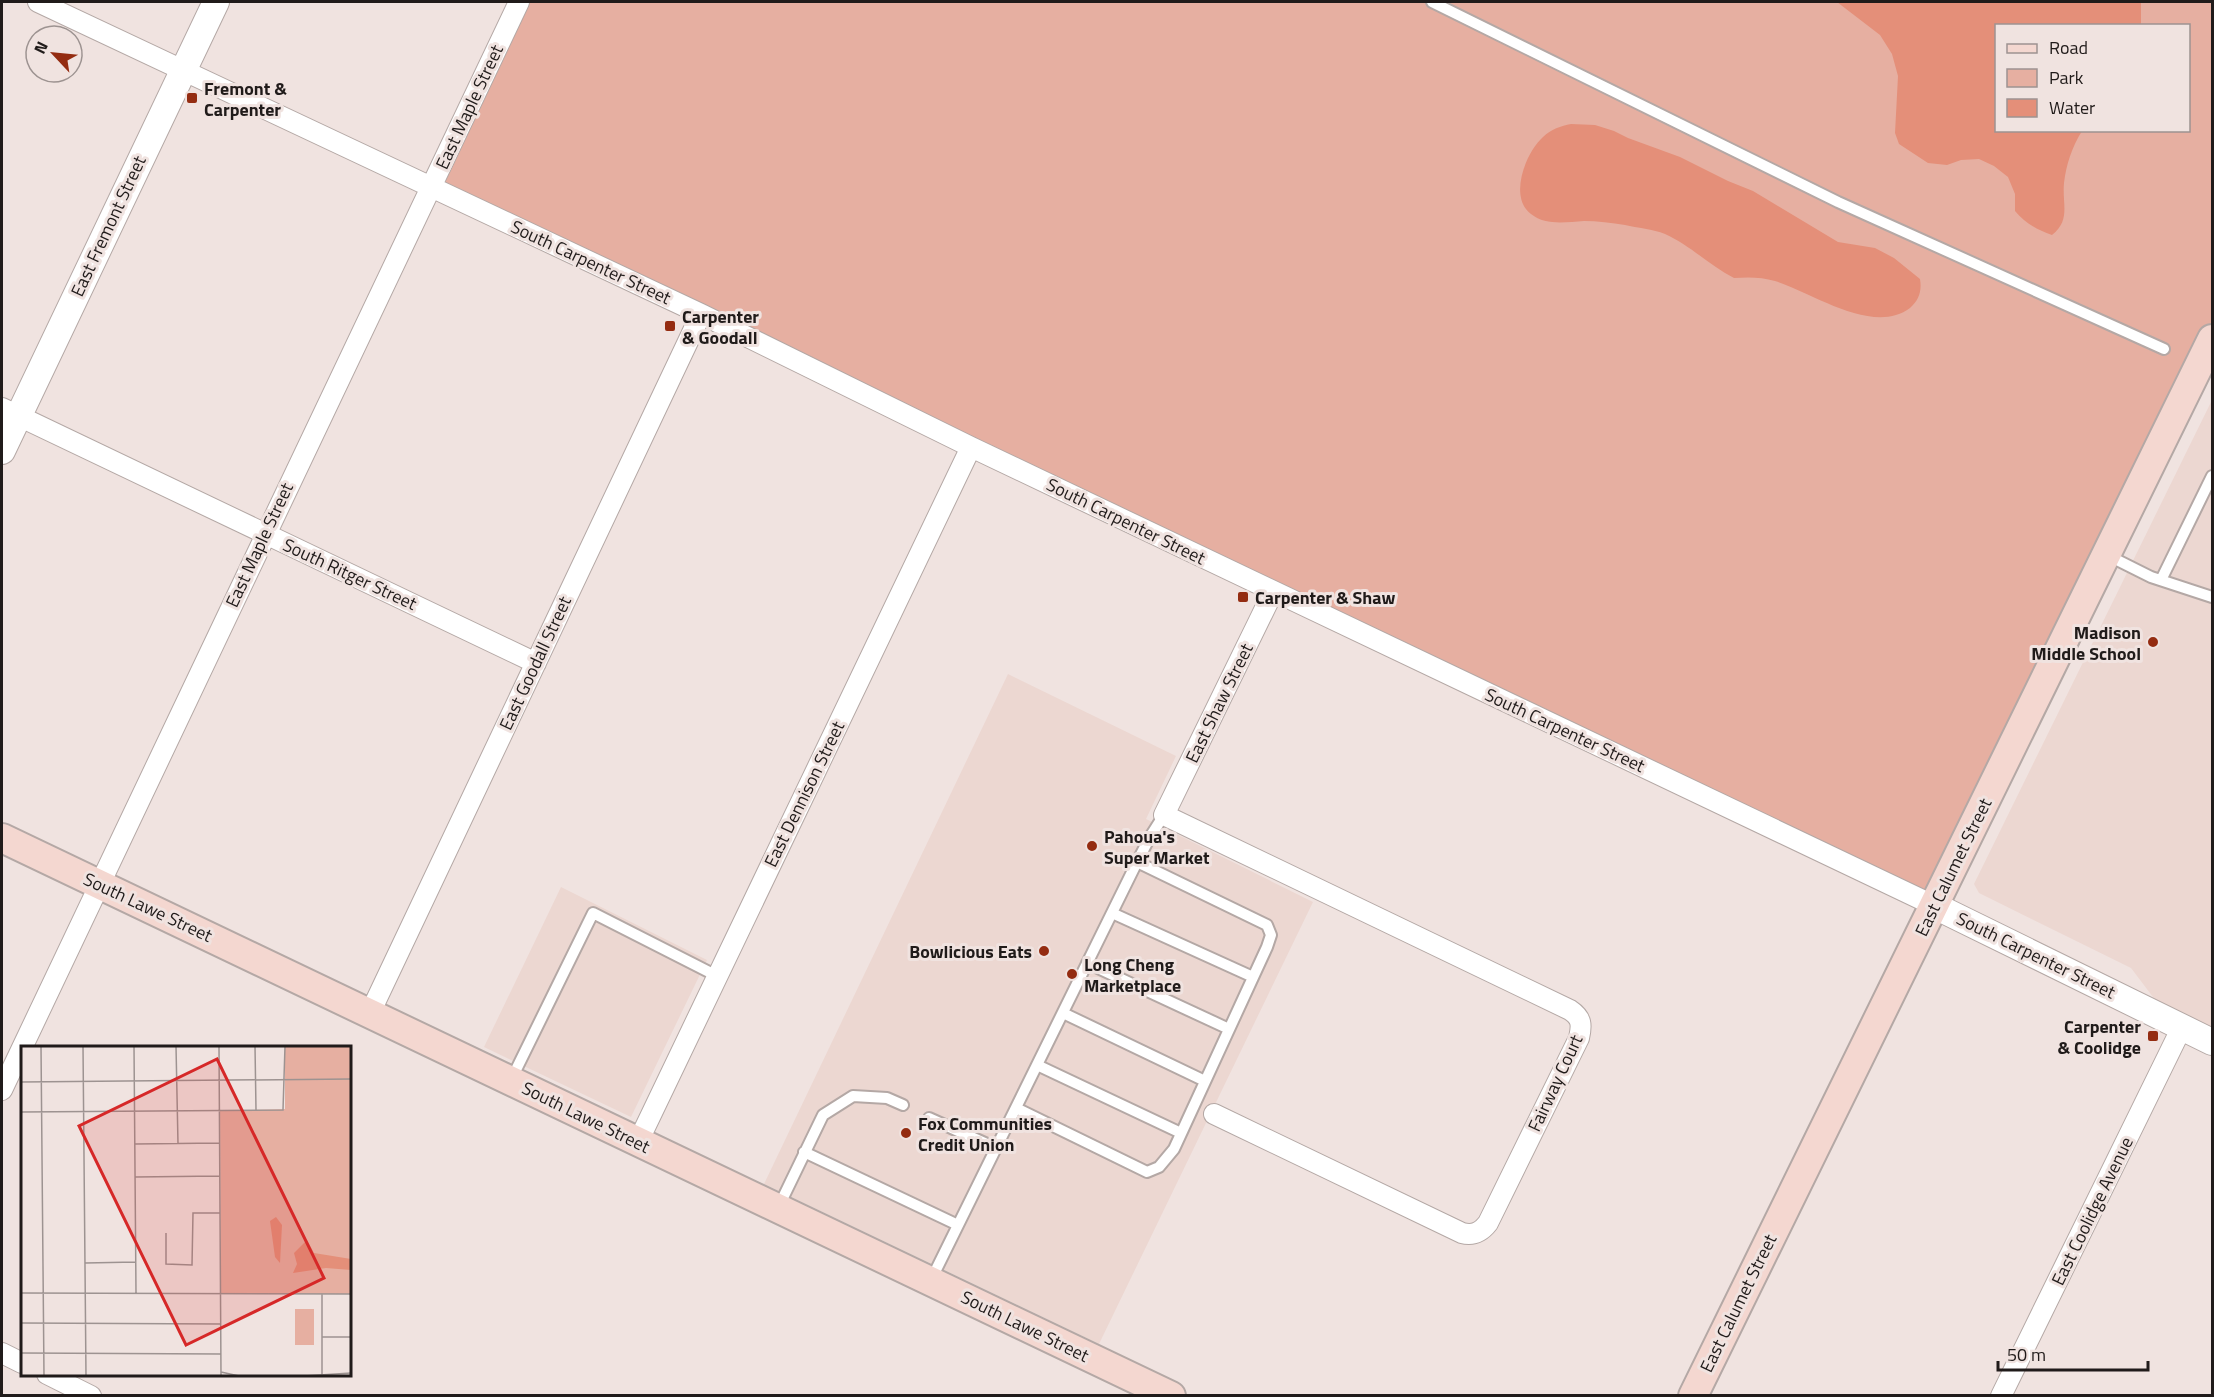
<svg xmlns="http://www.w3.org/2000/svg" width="2214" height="1397" font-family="'Titillium Web',sans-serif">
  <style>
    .built { fill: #ecd7d1 }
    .green { fill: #e6afa1; fill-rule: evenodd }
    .water { fill: #e48f79 }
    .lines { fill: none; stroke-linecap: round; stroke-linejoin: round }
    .service-casing { stroke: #b4a8a5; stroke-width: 14 }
    .minor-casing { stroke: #b4a8a5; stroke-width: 22 }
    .tertiary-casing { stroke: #b4a8a5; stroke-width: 28 }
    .secondary-casing { stroke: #b4a8a5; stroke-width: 32 }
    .service { stroke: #fff; stroke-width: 10 }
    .minor { stroke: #fff; stroke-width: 20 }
    .tertiary { stroke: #fff; stroke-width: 26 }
    .secondary { stroke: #f4d7d0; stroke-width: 28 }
    .poi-dot { fill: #942c11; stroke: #f0e3e0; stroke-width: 2 }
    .labels { text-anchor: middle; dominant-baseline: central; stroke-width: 6; stroke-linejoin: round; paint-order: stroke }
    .poi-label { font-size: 18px; font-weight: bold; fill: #201b1a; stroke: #f0e3e0; text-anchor: start }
    .street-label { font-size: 18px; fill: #201b1a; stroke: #f0e3e0 }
    .inset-road { fill: none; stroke: #9d9391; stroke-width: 1.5 }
    .view { fill: #d62828; fill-opacity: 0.15; stroke: #d62828; stroke-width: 3 }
    .inset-edge { fill: none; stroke: #201b1a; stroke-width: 3 }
  </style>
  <rect width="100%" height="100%" fill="#f0e3e0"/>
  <path class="built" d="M2212,400v628l-56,-27 -25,-33 -152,-75 -5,-9z
    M1008,674l168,82 -30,63 167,83 -214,442 -335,-160z
    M561,887l146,73 -76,157 -147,-70z"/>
  <path class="green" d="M519,2h1693v338l-277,566 -1504,-720zM1996,26h192v104h-192z"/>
  <path class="water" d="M1837,2h304v23l-145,1v104l86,1c-10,16 -16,34 -18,52 -2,21 7,37 -12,52 -15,-5 -27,-12 -37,-24v-17l-7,-17 -14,-11 -15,-7 -18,1 -14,5 -19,-2 -29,-19 -4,-11 3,-57 -6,-22 -12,-19z
    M1571,124l24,1 19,6 14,7 52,19 48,24 25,10 85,51 37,6 19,10 26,21c2,12 -1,21 -10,29 -37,28 -99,-16 -135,-27 -13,-4 -27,-4 -41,-3 -24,-12 -44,-33 -69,-44 -12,-5 -28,-6 -40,-9 -13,-2 -28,-4 -41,-4 -18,1 -38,5 -53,-7 -23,-17 -5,-62 12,-77 8,-8 18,-11 28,-13z"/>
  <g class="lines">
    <g class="service-casing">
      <path id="service" d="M1432,2l406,200 326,147
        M2107,555l44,22 61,20
        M2161,580l51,-104
        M1112,913l141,64
        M1087,963l142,66
        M1063,1013l142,68
        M1037,1065l144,68
        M511,1080l82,-167 124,63
        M1016,1108l131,64 12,-5 15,-18 93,-202 4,-12 -4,-10 -130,-63
        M929,1118l67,30
        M804,1152l154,73
        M779,1206l44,-91 30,-19 34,2 16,7
        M931,1280l206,-418 13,-25 14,-22"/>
    </g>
    <g class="minor-casing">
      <path id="minor" d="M38,2l663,312 270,133 964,459
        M2,408l534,255
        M370,1013l331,-699
        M2,1090l517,-1088
        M1214,1114l248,119c12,3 19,-1 26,-10l91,-185c3,-13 3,-20 -9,-28l-406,-195 109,-223
        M638,1142l333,-695
        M2,1353l20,10
        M47,1374l44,22
        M2001,1396l181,-369"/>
    </g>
    <g class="tertiary-casing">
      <path id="tertiary" d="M2,451l214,-449
        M1935,906l277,136"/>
    </g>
    <g class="secondary-casing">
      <path id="secondary" d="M2,838l1169,558
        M1693,1396l519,-1057"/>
    </g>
    <use href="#service" class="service"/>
    <use href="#minor" class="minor"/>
    <use href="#tertiary" class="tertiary"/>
    <use href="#secondary" class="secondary"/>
  </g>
  <g class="poi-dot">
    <rect x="186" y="92" width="12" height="12" rx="3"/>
    <rect x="664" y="320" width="12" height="12" rx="3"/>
    <rect x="1237" y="591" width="12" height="12" rx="3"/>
    <circle cx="2153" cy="642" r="6"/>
    <circle cx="1092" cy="846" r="6"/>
    <circle cx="1044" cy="951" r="6"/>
    <circle cx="1072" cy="974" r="6"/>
    <rect x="2147" y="1030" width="12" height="12" rx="3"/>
    <circle cx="906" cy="1133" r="6"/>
  </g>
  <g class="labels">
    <g class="poi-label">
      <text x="204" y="88">Fremont &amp;<tspan x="204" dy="21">Carpenter</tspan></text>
      <text x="682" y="316">Carpenter<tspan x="682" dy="21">&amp; Goodall</tspan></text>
      <text x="1255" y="597">Carpenter &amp; Shaw</text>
      <text x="2141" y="632" text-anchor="end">Madison<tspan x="2141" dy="21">Middle School</tspan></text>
      <text x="1104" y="836">Pahoua's<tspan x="1104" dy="21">Super Market</tspan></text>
      <text x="1032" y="951" text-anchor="end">Bowlicious Eats</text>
      <text x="1084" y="964">Long Cheng<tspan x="1084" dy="21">Marketplace</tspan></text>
      <text x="2141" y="1026" text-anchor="end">Carpenter<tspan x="2141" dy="21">&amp; Coolidge</tspan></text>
      <text x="918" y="1123">Fox Communities<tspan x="918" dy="21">Credit Union</tspan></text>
    </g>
    <g class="street-label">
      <text transform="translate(469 107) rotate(-65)">East Maple Street</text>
      <text transform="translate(108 226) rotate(-65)">East Fremont Street</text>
      <text transform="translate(591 262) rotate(25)">South Carpenter Street</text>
      <text transform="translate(1126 521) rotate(26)">South Carpenter Street</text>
      <text transform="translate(259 545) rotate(-65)">East Maple Street</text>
      <text transform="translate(350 574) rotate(25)">South Ritger Street</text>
      <text transform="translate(535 663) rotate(-65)">East Goodall Street</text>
      <text transform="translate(1219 703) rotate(-64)">East Shaw Street</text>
      <text transform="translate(1565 730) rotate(25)">South Carpenter Street</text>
      <text transform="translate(804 794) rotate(-64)">East Dennison Street</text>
      <text transform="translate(1953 867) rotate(-64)">East Calumet Street</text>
      <text transform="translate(148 907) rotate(25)">South Lawe Street</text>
      <text transform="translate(2036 955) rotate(26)">South Carpenter Street</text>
      <text transform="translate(1555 1083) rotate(-65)">Fairway Court</text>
      <text transform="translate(586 1117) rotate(26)">South Lawe Street</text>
      <text transform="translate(2092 1211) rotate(-64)">East Coolidge Avenue</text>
      <text transform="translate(1738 1303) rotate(-64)">East Calumet Street</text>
      <text transform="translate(1025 1326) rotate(26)">South Lawe Street</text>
    </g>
  </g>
  <g transform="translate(21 1046)">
    <rect width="330" height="330" fill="#f0e3e0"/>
    <path d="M264,0h66v248h-130l-1,-183 65,-2zM274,263h19v36h-19z" fill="#e6afa1"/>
    <path d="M255,171l6,8 -2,38 -5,-6 -5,-36zM286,194l7,13 37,6v11l-25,-2 -33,5 4,-9 -3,-11z" fill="#e48f79"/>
    <path class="inset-road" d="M20,0l3,330M62,0l3,330M113,0l2,247M155,0l2,98M198,0l2,330M234,0l1,64M0,36l330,-3M0,66l262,-2 2,-64M114,98l85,-1M114,131l85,-1M145,187v31l26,1 1,-52h27M64,217l51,-1M0,247l330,1M301,248v82M0,277l200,1M301,291h29M0,307l200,1M200,326l18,4M283,330l47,-3"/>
    <path class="view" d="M196,13l107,219 -138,67 -107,-219z"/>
    <rect width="330" height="330" class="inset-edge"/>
  </g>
  <rect width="2214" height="1397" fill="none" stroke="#201b1a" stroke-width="6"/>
  <rect x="1995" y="24" width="195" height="108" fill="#f0e3e0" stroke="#9d9391" stroke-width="1.5"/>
  <rect x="2007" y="44" width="30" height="9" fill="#f4d7d0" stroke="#9d9391" stroke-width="1.5"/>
  <text x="2049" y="54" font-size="18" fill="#201b1a">Road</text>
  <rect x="2007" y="69" width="30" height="18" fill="#e6afa1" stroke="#9d9391" stroke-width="1.5"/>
  <text x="2049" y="84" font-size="18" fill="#201b1a">Park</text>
  <rect x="2007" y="99" width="30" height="18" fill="#e48f79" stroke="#9d9391" stroke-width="1.5"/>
  <text x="2049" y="114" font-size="18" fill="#201b1a">Water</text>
  <g transform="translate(54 54) rotate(296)"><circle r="28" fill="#f0e3e0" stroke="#9d9391" stroke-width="1.5"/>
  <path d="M0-4.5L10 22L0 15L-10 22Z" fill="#942c11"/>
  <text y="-9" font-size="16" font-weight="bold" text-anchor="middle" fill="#201b1a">N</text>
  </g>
  <path d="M1998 1361v9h150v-9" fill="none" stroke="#201b1a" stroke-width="3"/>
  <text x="2007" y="1361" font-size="18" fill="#201b1a" stroke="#f0e3e0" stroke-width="4.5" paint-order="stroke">50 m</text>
</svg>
